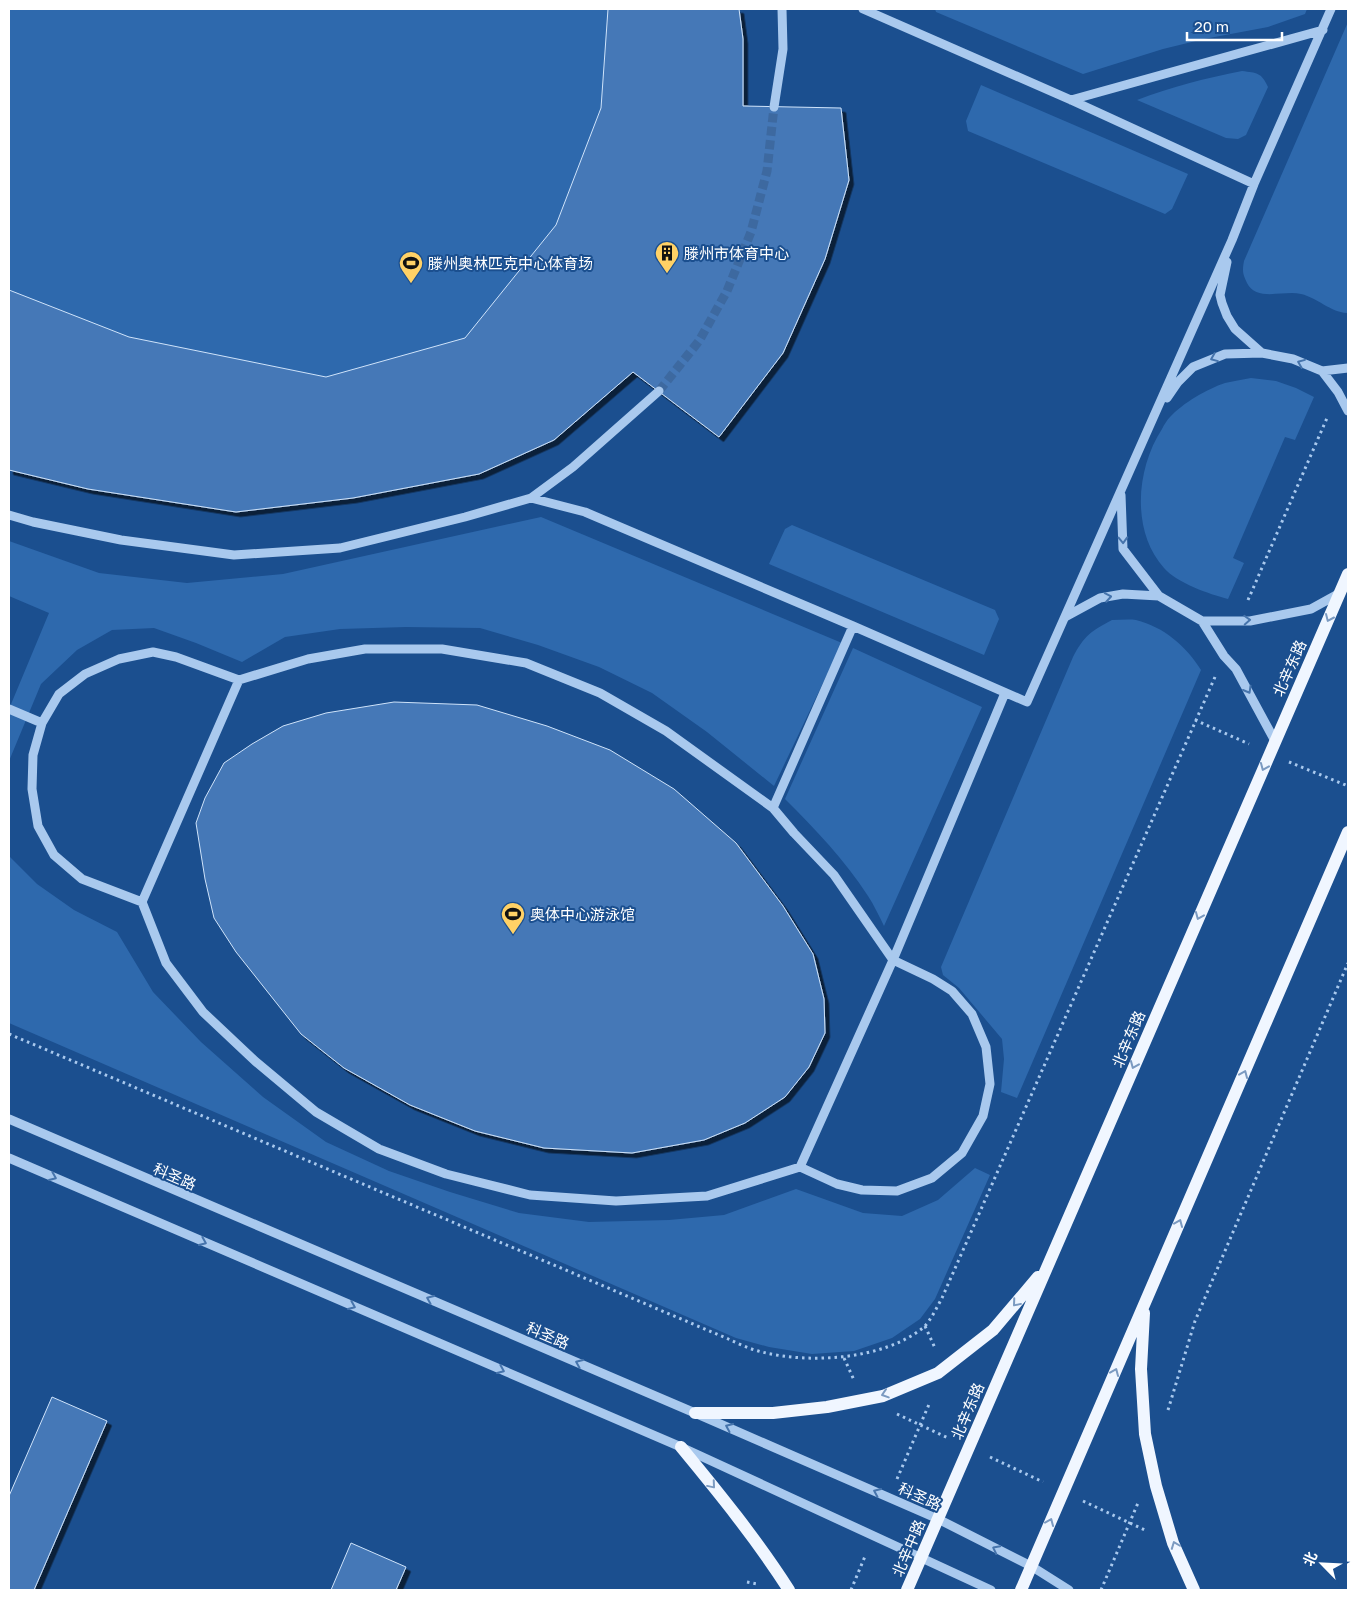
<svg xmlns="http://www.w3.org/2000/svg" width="1357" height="1599" font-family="'Golos Text','Noto Sans SC',sans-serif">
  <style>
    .green { fill: #2e69ad }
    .building { fill: #4478b7; stroke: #cfe3fa; filter: url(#shadow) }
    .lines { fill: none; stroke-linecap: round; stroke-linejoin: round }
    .minor-tunnel { stroke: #3d69a0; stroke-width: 9; stroke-dasharray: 9 4.5; stroke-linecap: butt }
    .path { stroke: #a9c9ee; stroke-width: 3; stroke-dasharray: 2.5 4; stroke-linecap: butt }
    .minor { stroke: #a9c9ee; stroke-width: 9 }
    .major { stroke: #f0f6ff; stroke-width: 12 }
    .oneway { stroke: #4674ac }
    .oneway2 { stroke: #7b9ac1 }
    .labels { text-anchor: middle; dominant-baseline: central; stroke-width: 4; stroke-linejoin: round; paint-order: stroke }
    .poi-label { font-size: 15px; fill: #fff; stroke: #1b4f8f; text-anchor: start }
    .street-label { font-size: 15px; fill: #fff; stroke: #1b4f8f }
  </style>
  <defs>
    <filter id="shadow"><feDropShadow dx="4.5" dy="4.5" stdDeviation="0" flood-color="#0009"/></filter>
  </defs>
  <rect width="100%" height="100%" fill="#1b4f8f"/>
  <path class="green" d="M9,9h730l4,30v67l98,2 8,72 -24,79 -42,94 -64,84 -86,-65 -79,68 -75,34 -126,24 -117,14 -148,-23 -79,-19z
    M935,9h372l-2,5 -37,13 -64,12 -41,10 -80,25 -147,-62z
    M1348,22v290l-1,1c-17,-1 -29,-15 -46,-19 -17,-4 -45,8 -54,-11 -4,-9 -5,-11 -3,-22z
    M1242,71c15,2 19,1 26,16l-22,48 -8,4 -12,-1 -89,-38c34,-13 69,-22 105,-29z
    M981,85l207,89 -16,35 -7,5 -197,-83 -2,-10z
    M1251,378l25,3 20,7 18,9 -19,43 -10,-3 -52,121 11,5 -16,36c-19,-5 -51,-16 -64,-31 -33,-37 -28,-99 -2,-139 2,-4 5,-9 8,-12 13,-14 37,-28 55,-34 8,-2 17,-3 26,-5z
    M541,517l301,126 -68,143 -67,-54 -55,-39 -53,-26 -61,-22 -58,-17 -74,-1 -66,2 -55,8 -43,25 -46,-19 -42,-15 -42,2 -35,20 -36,34 -32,77v-52l40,-96 -40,-17v-55l90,32 88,10 96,-9z
    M792,525l203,85 4,9 -15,36 -215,-91 16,-35z
    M1112,620c8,0 17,-1 24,0 28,7 50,26 65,50l-184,428 -16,-6 3,-33 -2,-20 -43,-51 -16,-13 -2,-8 132,-310c11,-21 18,-26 39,-37z
    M853,648l129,59 -98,219c-5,-10 -10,-21 -16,-30 -23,-36 -53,-67 -83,-97z
    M9,856l28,28 37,26 43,22 36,60 48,50 62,55 63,45 63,29 61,21 69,21 70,9 80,-2 55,-5 72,-26 67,24 39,3 36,-16 37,-32 15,7 -55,124 -15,20 -28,19 -38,13 -42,3 -43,-7 -33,-9 -727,-315z"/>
  <path class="building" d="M608,9h131l4,30v67l98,2 8,72 -24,79 -42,94 -64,84 -86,-65 -79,68 -75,34 -126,24 -117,14 -148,-23 -79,-19v-180l120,47 197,40 139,-39 91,-113 45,-117z
    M394,702l83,3 70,21 63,24 64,39 62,54 47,63 30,48 11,45 1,34 -16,34 -24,30 -40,26 -41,17 -72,13 -88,-5 -69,-17 -65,-26 -66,-37 -43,-34 -65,-82 -22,-34 -9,-39 -9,-56 9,-25 19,-35 28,-19 31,-18 43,-13z
    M52,1397l55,24 -73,169h-25v-94z
    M351,1543l55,24 -10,23h-65z"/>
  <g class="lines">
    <path class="minor-tunnel" d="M659,391l40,-50 28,-50 24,-59 16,-61 7,-64"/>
    <path class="path" d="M1248,600l79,-182
      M1195,720l54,24
      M1289,762l59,24
      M9,1034l717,304c11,5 23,11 36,14 47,12 122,8 162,-25 7,-7 13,-20 18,-29l273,-621
      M925,1326l10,22
      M844,1358l10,22
      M1168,1410l27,-89 153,-358
      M897,1414l51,24
      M990,1457l53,25
      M897,1479l33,-77
      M1083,1501l62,29
      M747,1582l10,2
      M851,1590l15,-36
      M1101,1590l37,-87"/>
    <path class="minor" d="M1071,100l252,-70
      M774,107l9,-58 -1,-40
      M1254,184l77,-175
      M1227,262l-7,33 2,8 5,13 8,13 27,24 31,6 29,12 26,-3
      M1322,371l16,21 10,19
      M1167,398l11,-16 15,-15 32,-13 37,-1
      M1121,495l2,54 36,47 43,25h48l61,-12 29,-16
      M531,498l42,-31 86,-76
      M9,515l24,7 88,18 113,15 106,-7 125,-31 66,-19 54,14 268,114 174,76 205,-462 22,-56 -183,-84 -208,-91
      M1065,617l35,-19 23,-4 36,2
      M1202,621l22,35 12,13 39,72
      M9,709l33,14
      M773,808l80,-182
      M142,902l-60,-23 -28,-24 -16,-29 -6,-37 1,-34 9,-32 17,-29 26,-20 34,-15 34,-7 23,5 63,23
      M9,1119l686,294 243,106 93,47 38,24
      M9,1158l672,289 310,143
      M800,1167l93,-207 -59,-85 -40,-42 -21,-25 -107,-77 -66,-38 -74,-30 -84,-14h-77l-57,10 -69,21 -97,222 24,61 37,49 52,49 61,51 63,37 67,25 84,21 86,6 91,-5 93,-29 37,17 25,6 35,1 35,-13 30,-25 21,-37 7,-32 -4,-37 -14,-33 -20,-23 -19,-12 -40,-19 112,-267"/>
    <path class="major" d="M1144,1313l-3,56 4,65 11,52 17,57 21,47
      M695,1413h78l54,-6 56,-11 55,-23 55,-43 45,-53
      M681,1447c38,46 76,93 108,143
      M907,1590l441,-1016
      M1021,1590l327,-758"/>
  </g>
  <defs><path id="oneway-chevron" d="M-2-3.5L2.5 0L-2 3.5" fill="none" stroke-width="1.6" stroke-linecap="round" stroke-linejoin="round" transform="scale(1.25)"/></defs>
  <g class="oneway">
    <use href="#oneway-chevron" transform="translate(1214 358) rotate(158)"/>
    <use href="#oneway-chevron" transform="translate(1301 363) rotate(-158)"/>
    <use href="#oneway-chevron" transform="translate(1123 540) rotate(88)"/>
    <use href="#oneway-chevron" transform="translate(1108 597) rotate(-10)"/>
    <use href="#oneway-chevron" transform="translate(1247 620) rotate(-3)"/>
    <use href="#oneway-chevron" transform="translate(1248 690) rotate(60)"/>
    <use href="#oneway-chevron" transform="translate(53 1177) rotate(23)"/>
    <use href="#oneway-chevron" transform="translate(203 1242) rotate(23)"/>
    <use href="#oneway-chevron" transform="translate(430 1299) rotate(-157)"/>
    <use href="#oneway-chevron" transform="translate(352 1306) rotate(23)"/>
    <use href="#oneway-chevron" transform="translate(579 1363) rotate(-157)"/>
    <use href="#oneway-chevron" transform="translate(501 1370) rotate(23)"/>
    <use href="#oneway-chevron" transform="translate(729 1427) rotate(-156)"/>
    <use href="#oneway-chevron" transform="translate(877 1492) rotate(-156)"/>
    <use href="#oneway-chevron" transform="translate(996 1549) rotate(-153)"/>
  </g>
  <g class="oneway2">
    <use href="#oneway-chevron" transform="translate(1329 618) rotate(114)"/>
    <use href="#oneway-chevron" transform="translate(1264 767) rotate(113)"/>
    <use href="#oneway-chevron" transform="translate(1199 916) rotate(113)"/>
    <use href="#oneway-chevron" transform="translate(1134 1065) rotate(113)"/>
    <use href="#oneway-chevron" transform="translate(1244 1074) rotate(-67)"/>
    <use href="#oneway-chevron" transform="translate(1179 1223) rotate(-67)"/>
    <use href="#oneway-chevron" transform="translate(1016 1303) rotate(130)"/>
    <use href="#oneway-chevron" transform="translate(1115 1372) rotate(-67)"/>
    <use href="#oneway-chevron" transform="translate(885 1394) rotate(162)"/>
    <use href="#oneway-chevron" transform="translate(712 1485) rotate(50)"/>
    <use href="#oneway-chevron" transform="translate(1050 1522) rotate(-67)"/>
    <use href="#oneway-chevron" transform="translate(1175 1545) rotate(-111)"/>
  </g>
  <defs>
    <g id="building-pin" transform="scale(1.25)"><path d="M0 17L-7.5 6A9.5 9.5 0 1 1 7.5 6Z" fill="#ffd166" stroke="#1b4f8f"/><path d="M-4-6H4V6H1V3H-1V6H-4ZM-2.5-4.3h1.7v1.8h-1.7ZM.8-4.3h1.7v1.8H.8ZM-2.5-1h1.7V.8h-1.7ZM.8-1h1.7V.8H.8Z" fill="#111"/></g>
    <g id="stadium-pin" transform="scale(1.25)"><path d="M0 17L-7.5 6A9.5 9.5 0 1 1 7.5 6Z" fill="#ffd166" stroke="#1b4f8f"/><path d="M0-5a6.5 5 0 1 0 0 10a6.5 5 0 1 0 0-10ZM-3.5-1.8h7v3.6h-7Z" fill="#111"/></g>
  </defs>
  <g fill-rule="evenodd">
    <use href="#building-pin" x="667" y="253"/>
    <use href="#stadium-pin" x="411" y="263"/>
    <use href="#stadium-pin" x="513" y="914"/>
  </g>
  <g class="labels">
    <g class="poi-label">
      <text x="684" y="253">滕州市体育中心</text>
      <text x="428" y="263">滕州奥林匹克中心体育场</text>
      <text x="530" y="914">奥体中心游泳馆</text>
    </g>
    <g class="street-label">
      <text transform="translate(1289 668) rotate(-66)">北辛东路</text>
      <text transform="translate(1128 1039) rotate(-67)">北辛东路</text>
      <text transform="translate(175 1176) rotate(23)">科圣路</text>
      <text transform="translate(548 1335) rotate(23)">科圣路</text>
      <text transform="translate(967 1411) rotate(-67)">北辛东路</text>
      <text transform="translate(920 1496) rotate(24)">科圣路</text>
      <text transform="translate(908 1548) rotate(-67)">北辛中路</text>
    </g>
  </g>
  <rect width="1357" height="1599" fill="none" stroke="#ffffff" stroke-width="20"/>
  <g transform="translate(1322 1564) rotate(294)" stroke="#1b4f8f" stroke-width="4" paint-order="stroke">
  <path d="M0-4L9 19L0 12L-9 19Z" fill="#ffffff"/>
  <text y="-8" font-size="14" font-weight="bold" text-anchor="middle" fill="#ffffff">北</text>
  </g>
  <path d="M1187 32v8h95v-8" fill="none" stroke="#ffffff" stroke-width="2.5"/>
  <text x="1194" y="32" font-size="15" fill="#ffffff" stroke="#1b4f8f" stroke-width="4" paint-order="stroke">20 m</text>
</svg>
